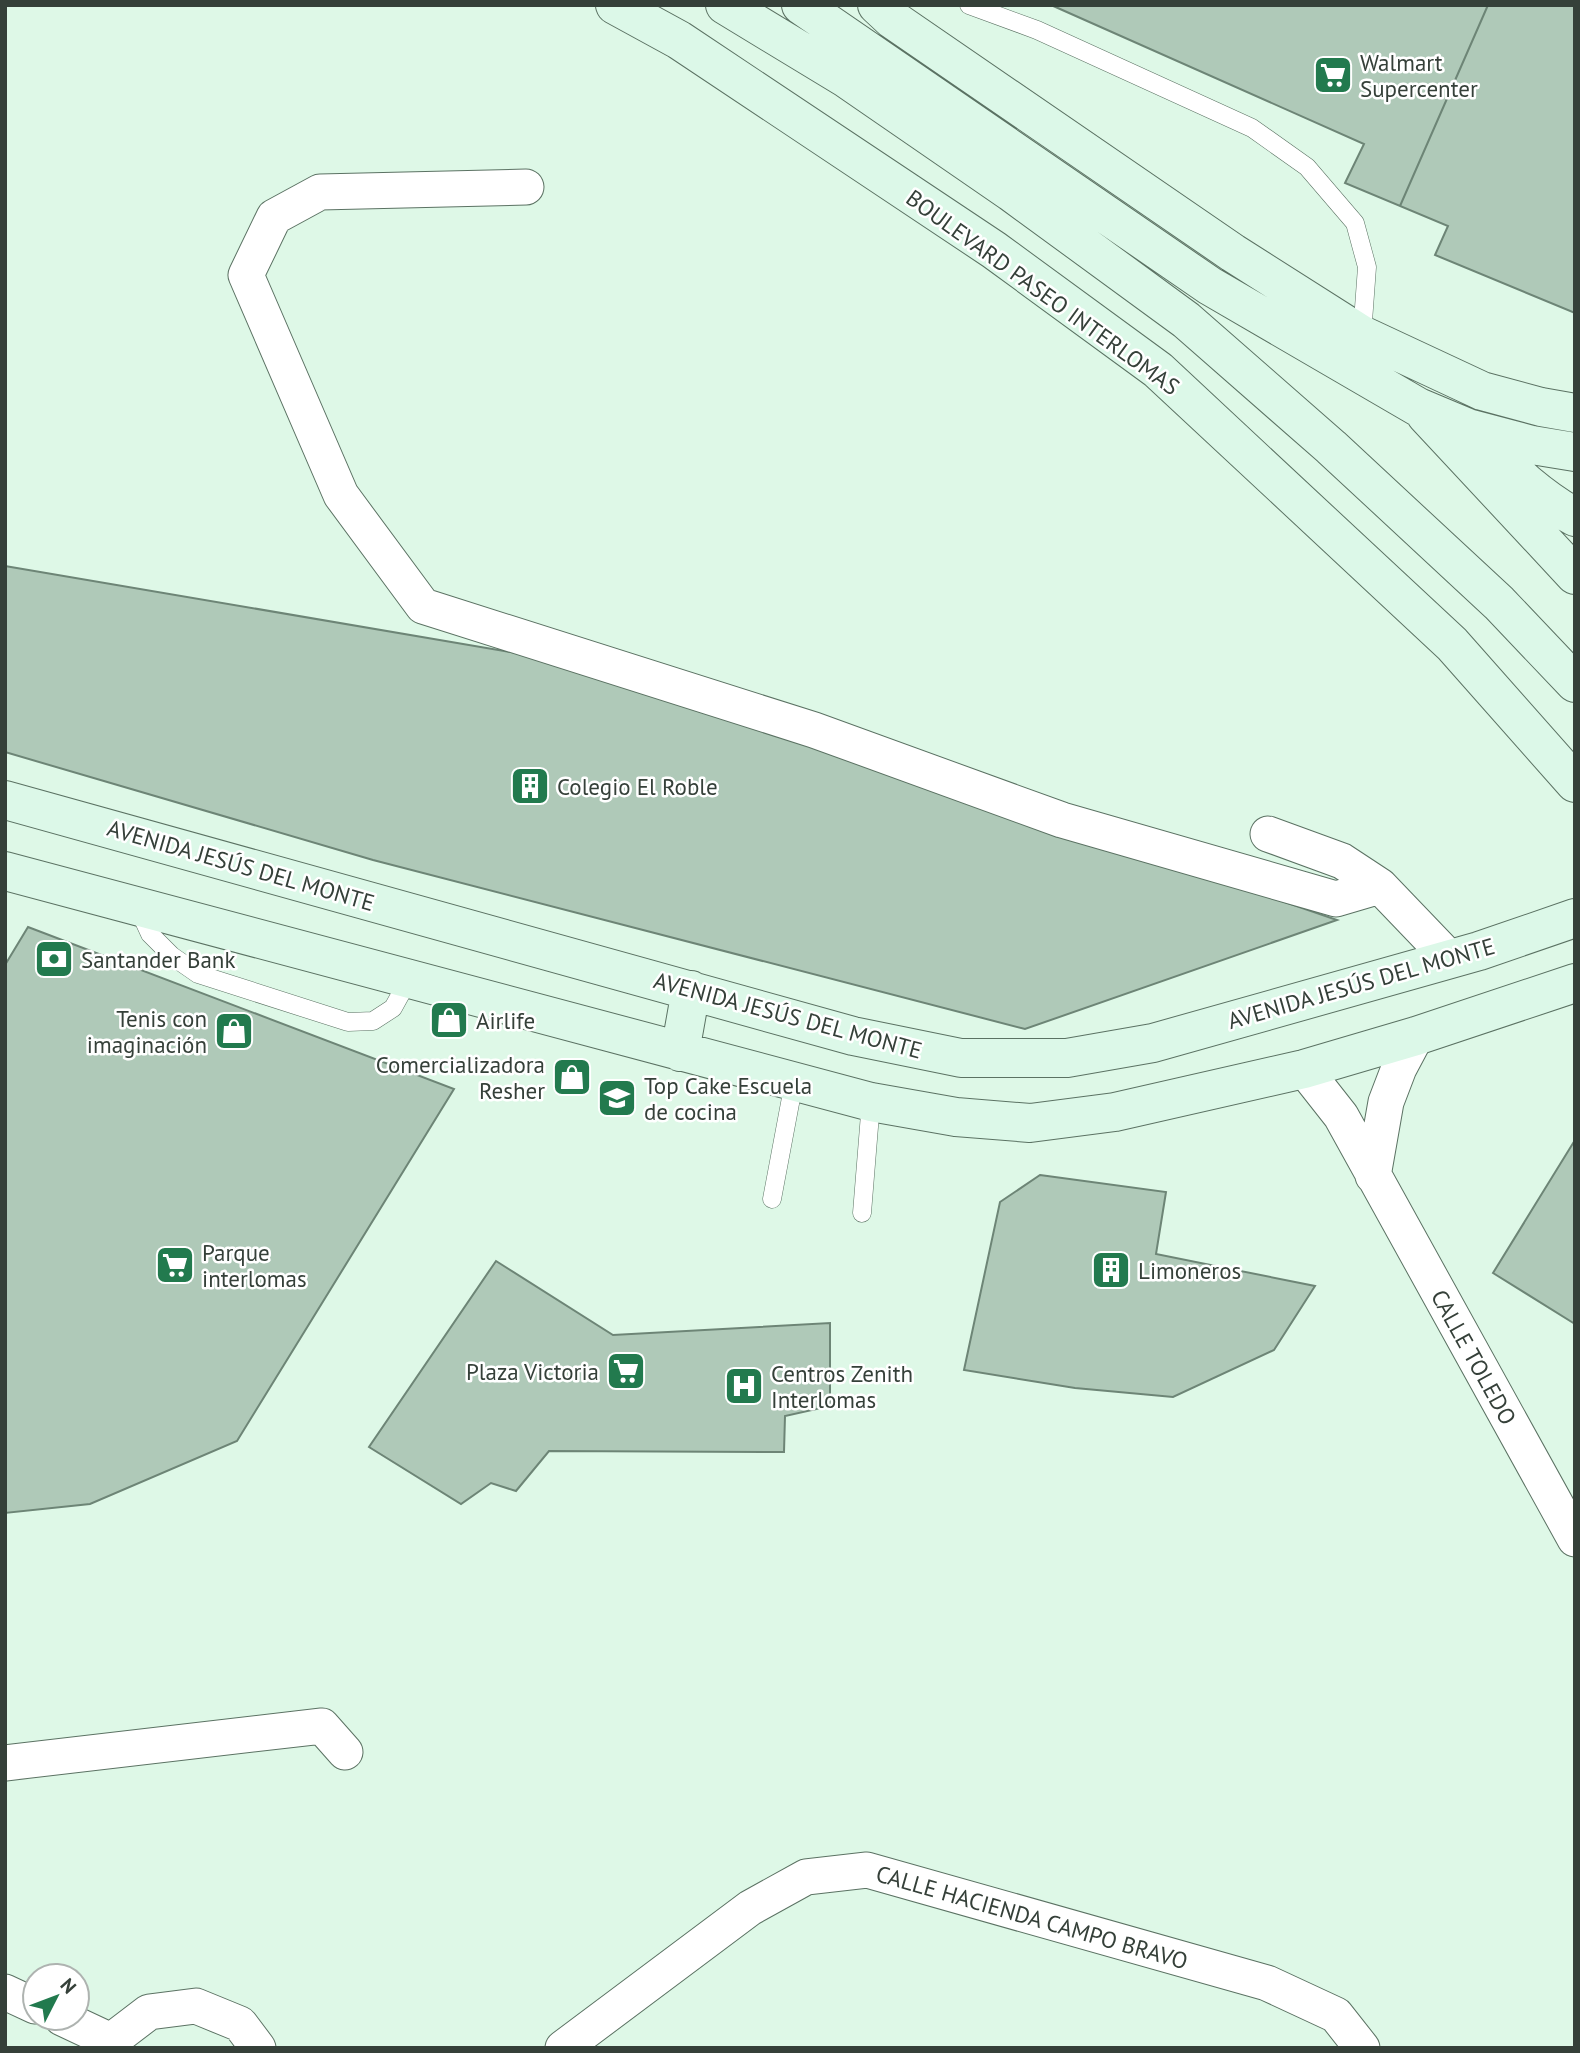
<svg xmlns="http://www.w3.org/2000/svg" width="1580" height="2053" font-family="'PT Sans',sans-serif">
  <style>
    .building { fill: #afc9b8; stroke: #6d8576; stroke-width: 2 }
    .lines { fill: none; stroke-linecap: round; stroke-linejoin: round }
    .lane-casing { stroke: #5b7263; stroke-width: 19 }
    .street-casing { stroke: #5b7263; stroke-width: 37 }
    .secondary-casing { stroke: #5b7263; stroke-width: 40 }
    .lane { stroke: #fff; stroke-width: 18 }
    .street { stroke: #fff; stroke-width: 35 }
    .secondary { stroke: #dcf8e8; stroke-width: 38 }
    .labels { text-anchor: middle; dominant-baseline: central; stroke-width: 5; stroke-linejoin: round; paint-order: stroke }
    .poi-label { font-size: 23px; fill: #354039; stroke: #fff; text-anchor: start }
    .street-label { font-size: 23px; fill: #354039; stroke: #fff }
  </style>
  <rect width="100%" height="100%" fill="#def8e7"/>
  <path class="building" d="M1051,5h437l-88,201 -55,-23 19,-39z
    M1488,5h87v308l-140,-58 13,-29 -48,-20z
    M5,566l529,90 511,164 292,100 -312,109 -652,-169 -368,-108z
    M28,927l426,162 -217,352 -147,63 -85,9v-548z
    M1575,1140v184l-82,-51z
    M1040,1175l126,17 -10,62 159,32 -41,64 -101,47 -98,-9 -111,-18 36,-168z
    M496,1261l117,74 217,-12v83l-45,10 -1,36 -235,-1 -33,40 -25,-8 -30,21 -92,-57z"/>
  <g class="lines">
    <g class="lane-casing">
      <path id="lane" d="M969,5l68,25 215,98 55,39 48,56 12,44 -5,68
        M139,910l11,24 22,22 26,18 150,48 25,-1 20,-13 16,-29
        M772,1199l22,-117
        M862,1213l9,-111"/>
    </g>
    <g class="street-casing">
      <path id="street" d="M526,187l-206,5 -46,25 -28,58 95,220 82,111 391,124 248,90 274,79 44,-13
        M1268,834l74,27 38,25 70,73
        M1304,1069l37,47 234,423
        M1373,1176l13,-74 13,-34 17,-32
        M5,1763l317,-37 23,26
        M5,1992l30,14
        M62,2018l49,23
        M108,2048l3,-7 38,-29 47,-6 44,18 18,24
        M563,2048l187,-140 56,-31 61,-7 400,113 69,32 26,33"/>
    </g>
    <g class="secondary-casing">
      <path id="secondary" d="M615,5l64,35 315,210 164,120 294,274 123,139
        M725,5l122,74 164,113 175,128 145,127 168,156 76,80
        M801,5l409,281 208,121 50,21 64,17 43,7
        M877,5l15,14 341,234 129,82 120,56 59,16 34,6
        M1426,415l149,160
        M1484,444c28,27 56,54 91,73
        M5,800l848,236 108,22h106l86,-15 326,-92 96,-33
        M5,871l866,231 85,15 74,6 85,-11 189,-43 112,-33 159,-53
        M680,1052l11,-62"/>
    </g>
    <use href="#lane" class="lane"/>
    <use href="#street" class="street"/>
    <use href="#secondary" class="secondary"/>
  </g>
  <defs>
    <g id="supermarket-square" transform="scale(2.0125)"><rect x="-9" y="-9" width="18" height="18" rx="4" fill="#227a4e" stroke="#fff"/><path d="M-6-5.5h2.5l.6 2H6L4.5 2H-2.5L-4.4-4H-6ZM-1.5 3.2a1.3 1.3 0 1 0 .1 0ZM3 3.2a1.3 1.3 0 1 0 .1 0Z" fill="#fff"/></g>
    <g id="building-square" transform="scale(2.0125)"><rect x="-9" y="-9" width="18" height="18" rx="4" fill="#227a4e" stroke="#fff"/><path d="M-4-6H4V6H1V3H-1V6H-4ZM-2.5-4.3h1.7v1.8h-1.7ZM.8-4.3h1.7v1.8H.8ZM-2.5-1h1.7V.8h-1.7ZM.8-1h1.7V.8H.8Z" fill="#fff"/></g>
    <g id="bank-square" transform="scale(2.0125)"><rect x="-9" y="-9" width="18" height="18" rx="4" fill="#227a4e" stroke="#fff"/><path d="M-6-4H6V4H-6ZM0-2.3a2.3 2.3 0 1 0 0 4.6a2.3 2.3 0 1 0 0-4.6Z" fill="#fff"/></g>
    <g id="shop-square" transform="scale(2.0125)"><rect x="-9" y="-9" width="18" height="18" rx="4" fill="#227a4e" stroke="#fff"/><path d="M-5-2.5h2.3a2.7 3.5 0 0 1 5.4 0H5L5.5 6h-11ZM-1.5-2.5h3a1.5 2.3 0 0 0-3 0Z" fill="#fff"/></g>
    <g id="university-square" transform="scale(2.0125)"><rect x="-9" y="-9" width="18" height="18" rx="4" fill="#227a4e" stroke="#fff"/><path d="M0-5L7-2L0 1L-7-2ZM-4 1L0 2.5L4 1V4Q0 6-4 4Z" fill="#fff"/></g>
    <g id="hospital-square" transform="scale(2.0125)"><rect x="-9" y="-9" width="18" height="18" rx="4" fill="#227a4e" stroke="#fff"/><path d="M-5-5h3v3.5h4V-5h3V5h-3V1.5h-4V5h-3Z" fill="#fff"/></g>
  </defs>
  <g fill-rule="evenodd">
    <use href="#supermarket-square" x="1333" y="75"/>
    <use href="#building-square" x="530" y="786"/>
    <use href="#bank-square" x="54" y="959"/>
    <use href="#shop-square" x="449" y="1020"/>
    <use href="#shop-square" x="234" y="1031"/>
    <use href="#shop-square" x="572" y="1077"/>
    <use href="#university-square" x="617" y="1098"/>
    <use href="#supermarket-square" x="175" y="1265"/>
    <use href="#building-square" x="1111" y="1270"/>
    <use href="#supermarket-square" x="626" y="1371"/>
    <use href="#hospital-square" x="744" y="1386"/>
  </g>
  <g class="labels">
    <g class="poi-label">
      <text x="1360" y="62">Walmart<tspan x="1360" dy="26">Supercenter</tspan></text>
      <text x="557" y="786">Colegio El Roble</text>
      <text x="81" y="959">Santander Bank</text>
      <text x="207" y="1018" text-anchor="end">Tenis con<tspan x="207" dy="26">imaginación</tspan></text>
      <text x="476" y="1020">Airlife</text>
      <text x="545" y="1064" text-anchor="end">Comercializadora<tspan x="545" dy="26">Resher</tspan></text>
      <text x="644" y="1085">Top Cake Escuela<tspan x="644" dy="26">de cocina</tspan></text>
      <text x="202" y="1252">Parque<tspan x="202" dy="26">interlomas</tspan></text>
      <text x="1138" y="1270">Limoneros</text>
      <text x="599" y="1371" text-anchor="end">Plaza Victoria</text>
      <text x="771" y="1373">Centros Zenith<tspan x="771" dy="26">Interlomas</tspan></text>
    </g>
    <g class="street-label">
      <text transform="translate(1043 292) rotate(36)">BOULEVARD PASEO INTERLOMAS</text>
      <text transform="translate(241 865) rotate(16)">AVENIDA JESÚS DEL MONTE</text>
      <text transform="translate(1361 983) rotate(-16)">AVENIDA JESÚS DEL MONTE</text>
      <text transform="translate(788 1015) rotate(15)">AVENIDA JESÚS DEL MONTE</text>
      <text transform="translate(1474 1357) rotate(61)">CALLE TOLEDO</text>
      <text transform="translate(1032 1917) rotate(16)">CALLE HACIENDA CAMPO BRAVO</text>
    </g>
  </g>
  <rect width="1580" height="2053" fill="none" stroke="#354039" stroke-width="14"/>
  <g transform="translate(56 1997) rotate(48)"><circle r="33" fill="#ffffff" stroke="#aeb3b0" stroke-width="2"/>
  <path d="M0-5L12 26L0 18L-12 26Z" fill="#227a4e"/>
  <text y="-10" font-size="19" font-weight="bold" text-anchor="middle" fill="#354039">N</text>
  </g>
</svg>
